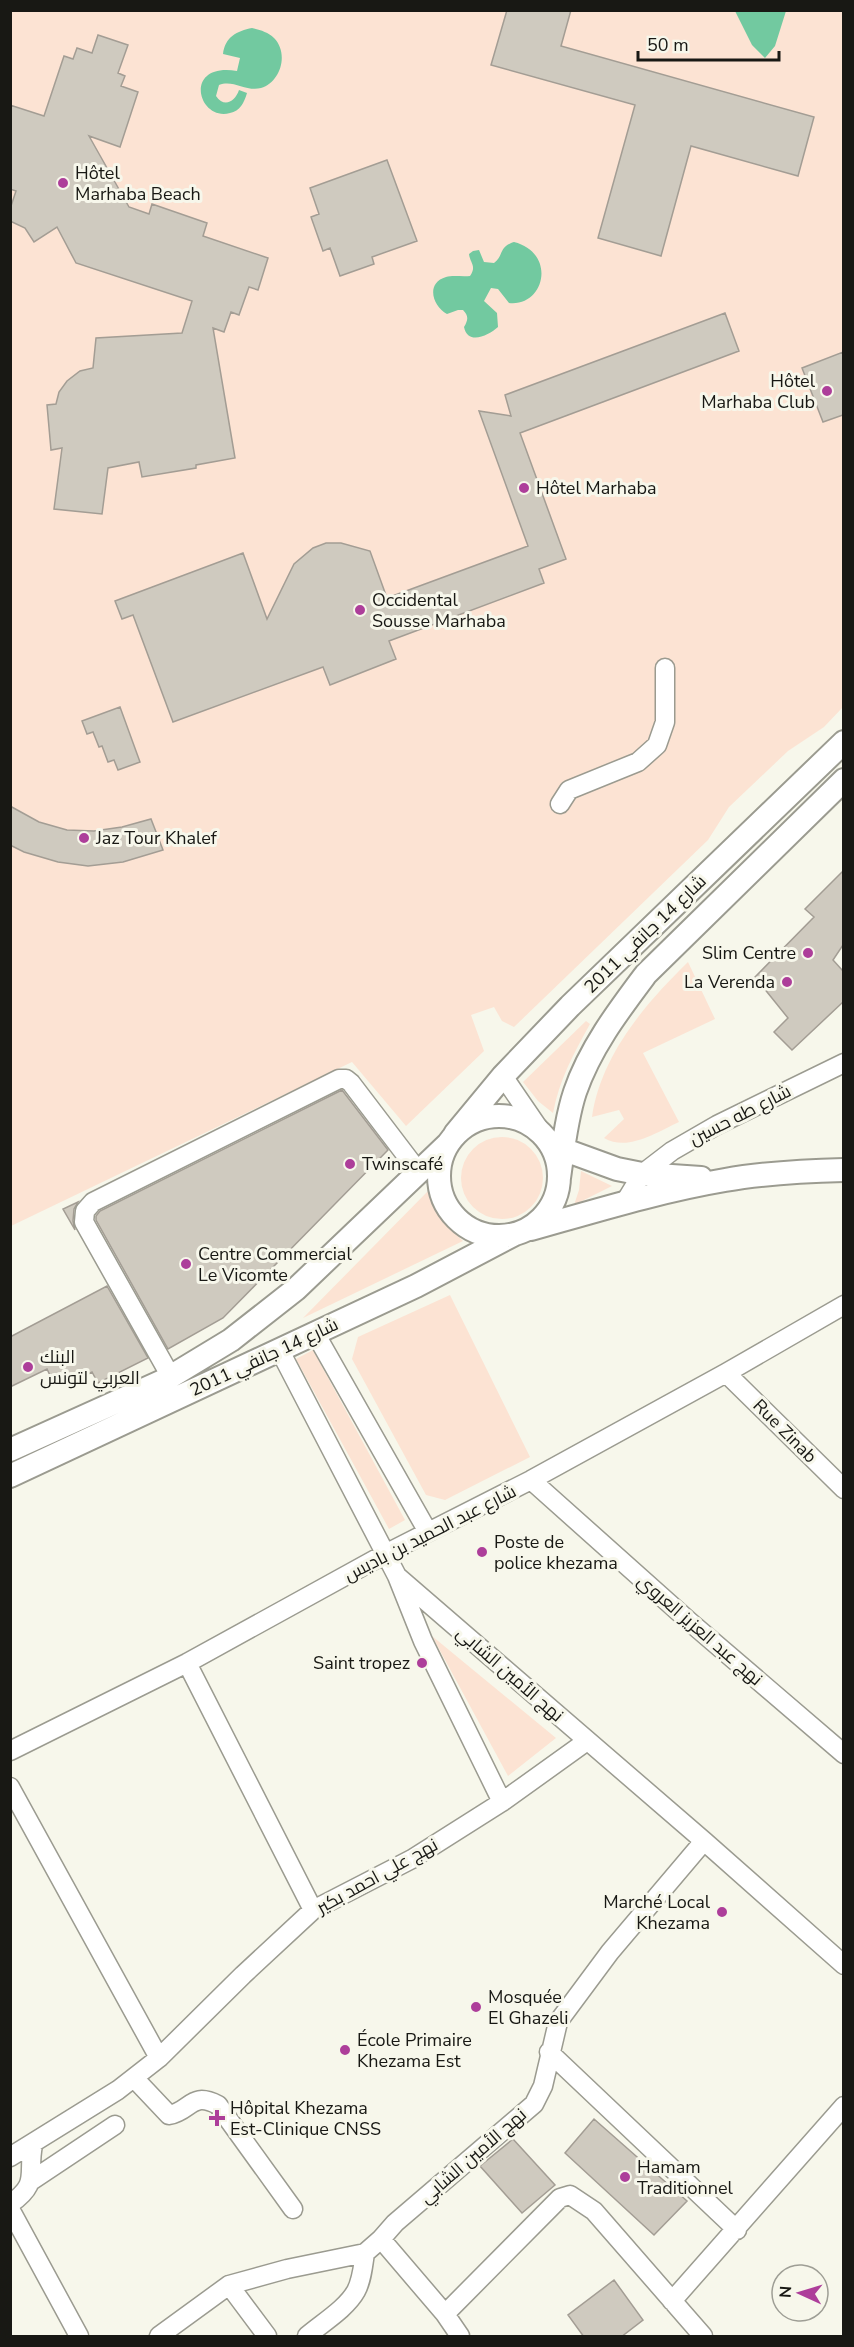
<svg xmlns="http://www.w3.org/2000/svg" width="854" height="2347" font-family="'Nunito Sans',Cairo,sans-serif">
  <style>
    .green { fill: #fce3d3 }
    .water { fill: #72c9a0 }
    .building { fill: #cfcabf; stroke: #a39d94; stroke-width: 1.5 }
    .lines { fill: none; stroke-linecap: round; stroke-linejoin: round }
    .minor-casing { stroke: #9b9b90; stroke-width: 21 }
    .major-casing { stroke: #9b9b90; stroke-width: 26 }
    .minor { stroke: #fff; stroke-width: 18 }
    .major { stroke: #fff; stroke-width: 22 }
    .poi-dot { fill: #ad3e9a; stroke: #f7f7eb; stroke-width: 2 }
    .labels { text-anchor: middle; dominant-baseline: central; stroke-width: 6; stroke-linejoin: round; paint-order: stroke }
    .poi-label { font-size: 18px; fill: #181814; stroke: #f7f7eb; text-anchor: start }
    .street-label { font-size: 18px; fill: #181814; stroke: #f7f7eb }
  </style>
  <rect width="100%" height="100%" fill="#f7f7eb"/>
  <path class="green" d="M11,11h832v696l-19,20 -36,24 -59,56 -21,33 -194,187 -12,-6 -8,-14 -23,8 13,36 -78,75 -54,-64 -341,164z
    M688,962l27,57 -72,34 36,69c-22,10 -51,30 -75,16l20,-19 -5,-9 -27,7c9,-62 53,-113 96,-155z
    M586,1021l4,3c-16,29 -31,56 -37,89l-15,-12 -15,-19z
    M461 1178a41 41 0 1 1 82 0a41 41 0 1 1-82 0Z
    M581,1171l31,15 -38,19 5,-15z
    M430,1189c5,24 16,36 33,52l-160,77z
    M450,1295l80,162 -85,43 -19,-5 -74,-136 6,-22z
    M313,1350l92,170 -16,9 -93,-170z
    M432,1636l124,102 -48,38z"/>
  <path class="water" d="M735,11h51l-11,35 -10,12 -13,-13z
    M252,28c8,2 16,4 22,10 15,15 7,44 -13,50 -15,4 -28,-9 -42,-3l-3,11c8,12 19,6 23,-6l8,3c-3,10 -7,18 -17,20 -32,9 -48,-51 7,-42l3,-13 -17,-4c2,-17 14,-23 29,-26z
    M514,242c43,11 31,65 -5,61l-11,-14 -7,-1 -7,13 13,12 1,14c-9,8 -30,19 -34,0 4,-7 5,-11 -1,-17h-5l-11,4c-14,-7 -22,-31 -1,-37 7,-2 16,0 24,-1 7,-10 0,-13 -1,-22l4,-3 6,-1 5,12 10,1c10,-7 4,-16 20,-21z"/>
  <path class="building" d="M507,10h64l-10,36 253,71 -16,59 -107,-30 -30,110 -63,-18 37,-133 -144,-40z
    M98,35l30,10 -10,28 7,3 -4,10 17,6 -18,55 -31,-11 40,71 20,7 3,-10 55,19 -4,13 65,22 -10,32 -9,-3 -10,28 -8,-3 -7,20 -11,-4 22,130 -39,7v3l-54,9 -3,-15 -31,6 -6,46 -48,-5 8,-61 -11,2 -4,-45 9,-1 3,-12 8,-11 13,-10 13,-3 3,-30 86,-5 10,-32 -116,-38 -19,-36 -23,15 -9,-14 -15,-7v-12l6,-18 -6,-2v-84l34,11 20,-60 9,3 4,-11 15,5z
    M387,160l30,81 -45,16 2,7 -34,12 -10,-28 -7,3 -12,-34 8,-3 -9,-26z
    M725,313l14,38 -219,82 46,126 -27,10 5,14 -155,58 7,18 -66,26 -7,-18 -150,55 -40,-107 -11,4 -7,-18 128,-48 24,66 27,-55 19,-16 13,-5h15l29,8 17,47 141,-52 -49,-135 32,5 -6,-21z
    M843,352v63l-20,7 -21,-54z
    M120,707l20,55 -22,8 -4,-10 -6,2 -6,-16 -3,1 -6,-15 -6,2 -5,-13z
    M10,806l29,16 28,8 27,1 28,-4 29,-8 12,31 -40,12 -35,4 -30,-4 -34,-10 -14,-7z
    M843,871v74l-10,15 10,11v31l-51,48 -18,-18 14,-14 -33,-41 59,-60 -9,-8z
    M342,1090l46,60 -165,168 -55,31 -72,-129v-4l4,-5z
    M78,1202l-4,7 -1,12 2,9 -12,-21z
    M107,1286l41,72 -50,25 -6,-11 -17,9 -3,-6 -18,9 -7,-15 -37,18v-50z
    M594,2119l93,82 -33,34 -89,-82z
    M513,2139l42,46 -33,28 -42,-47z
    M614,2280l29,40 -22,17h-37l-16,-22z"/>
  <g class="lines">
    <g class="minor-casing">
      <path id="minor" d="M560,804l9,-14 69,-28 19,-17 8,-23v-54
        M503,1076l41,60
        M625,1202l17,-28 30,-23 45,-26 127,-62
        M315,1333l113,199
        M279,1349l118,227 26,65 79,161
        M726,1373l118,116
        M171,1377l-87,-155 1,-11 8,-9 246,-123h7l5,4 67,88
        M531,1480l159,142 154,132
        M397,1576l307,265 140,124
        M187,1663l126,247
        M10,1751l177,-88 198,-109 146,-74 195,-107 118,-68
        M10,1787l149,271
        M549,2052l188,178
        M134,2078l35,37c22,-4 22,-24 49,-10l75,104
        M10,2157l108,-67 41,-32 84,-83 70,-65 99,-51 90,-57 85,-61
        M31,2181l84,-56
        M10,2204c30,-21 17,-29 23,-59
        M10,2209l69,127
        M381,2239l64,75 15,22
        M229,2285l38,51
        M672,2301l172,-195
        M445,2314l115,-116 10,-3 24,16 109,125
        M159,2336l70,-51 58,-16 78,-16 16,-14 14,-16 139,-119 9,-18 15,-64 52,-70 94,-111
        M307,2336c15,-13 39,-27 49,-45 6,-11 7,-25 9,-38"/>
    </g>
    <g class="major-casing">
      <path id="major" d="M439 1176a60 60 0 1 1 120 0a60 60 0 1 1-120 0Z
        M455,1134l48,-58 67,-70 274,-264
        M551,1145l66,24 25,5 59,4
        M559,1178c4,-28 7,-59 16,-86 15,-44 44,-82 71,-118l198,-194
        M531,1229c64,-18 129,-38 194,-49 39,-7 79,-9 119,-10
        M10,1450l155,-70 66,-40 65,-51 152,-145
        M10,1476l406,-190 99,-52"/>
    </g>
    <use href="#minor" class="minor"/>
    <use href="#major" class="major"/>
  </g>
  <g class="poi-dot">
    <circle cx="63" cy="183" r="6"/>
    <circle cx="827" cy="391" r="6"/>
    <circle cx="524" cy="488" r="6"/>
    <circle cx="360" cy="610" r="6"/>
    <circle cx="84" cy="838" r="6"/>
    <circle cx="808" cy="953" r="6"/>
    <circle cx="787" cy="982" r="6"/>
    <circle cx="350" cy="1164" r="6"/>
    <circle cx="186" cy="1264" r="6"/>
    <circle cx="28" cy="1367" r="6"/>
    <circle cx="482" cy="1552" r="6"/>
    <circle cx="422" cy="1663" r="6"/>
    <circle cx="722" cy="1912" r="6"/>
    <circle cx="476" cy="2007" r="6"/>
    <circle cx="345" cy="2050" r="6"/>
    <path d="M214 2109h6v6h6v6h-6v6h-6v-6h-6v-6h6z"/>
    <circle cx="625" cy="2177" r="6"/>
  </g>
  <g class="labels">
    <g class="poi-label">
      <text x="75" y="173">Hôtel<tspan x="75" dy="21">Marhaba Beach</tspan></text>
      <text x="815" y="381" text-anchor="end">Hôtel<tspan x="815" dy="21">Marhaba Club</tspan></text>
      <text x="536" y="488">Hôtel Marhaba</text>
      <text x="372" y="600">Occidental<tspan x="372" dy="21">Sousse Marhaba</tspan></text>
      <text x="96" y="838">Jaz Tour Khalef</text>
      <text x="796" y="953" text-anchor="end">Slim Centre</text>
      <text x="775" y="982" text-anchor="end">La Verenda</text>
      <text x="362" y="1164">Twinscafé</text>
      <text x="198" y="1254">Centre Commercial<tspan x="198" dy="21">Le Vicomte</tspan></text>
      <text x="40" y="1357">البنك<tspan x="40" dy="21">العربي لتونس</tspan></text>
      <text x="494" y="1542">Poste de<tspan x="494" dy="21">police khezama</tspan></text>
      <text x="410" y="1663" text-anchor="end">Saint tropez</text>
      <text x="710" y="1902" text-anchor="end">Marché Local<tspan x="710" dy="21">Khezama</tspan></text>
      <text x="488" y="1997">Mosquée<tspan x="488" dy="21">El Ghazeli</tspan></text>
      <text x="357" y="2040">École Primaire<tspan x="357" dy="21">Khezama Est</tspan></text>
      <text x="230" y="2108">Hôpital Khezama<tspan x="230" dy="21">Est-Clinique CNSS</tspan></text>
      <text x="637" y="2167">Hamam<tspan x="637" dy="21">Traditionnel</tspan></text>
    </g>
    <g class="street-label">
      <text transform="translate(645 934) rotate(-44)">شارع 14 جانفي 2011</text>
      <text transform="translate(740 1115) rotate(-27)">شارع طه حسين</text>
      <text transform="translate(264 1357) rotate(-25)">شارع 14 جانفي 2011</text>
      <text transform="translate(785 1431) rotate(45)">Rue Zinab</text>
      <text transform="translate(430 1533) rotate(-27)">شارع عبد الحميد بن باديس</text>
      <text transform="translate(700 1630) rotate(41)">نهج عبد العزيز العروي</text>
      <text transform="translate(510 1674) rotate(41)">نهج الأمين الشابي</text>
      <text transform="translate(377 1876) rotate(-29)">نهج علي احمد بكير</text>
      <text transform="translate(473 2156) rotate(-41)">نهج الأمين الشابي</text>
    </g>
  </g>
  <rect width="854" height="2347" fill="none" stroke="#181814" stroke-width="24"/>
  <g transform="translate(800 2293) rotate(274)"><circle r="28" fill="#f7f7eb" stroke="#9e9e95" stroke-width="1.5"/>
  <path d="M0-4.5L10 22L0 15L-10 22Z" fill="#ad3e9a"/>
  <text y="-9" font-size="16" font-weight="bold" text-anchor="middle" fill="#181814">N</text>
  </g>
  <path d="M638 51v9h141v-9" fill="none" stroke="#181814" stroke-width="3"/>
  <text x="647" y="51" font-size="18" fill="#181814" stroke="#f7f7eb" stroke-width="4.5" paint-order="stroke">50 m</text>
</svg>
